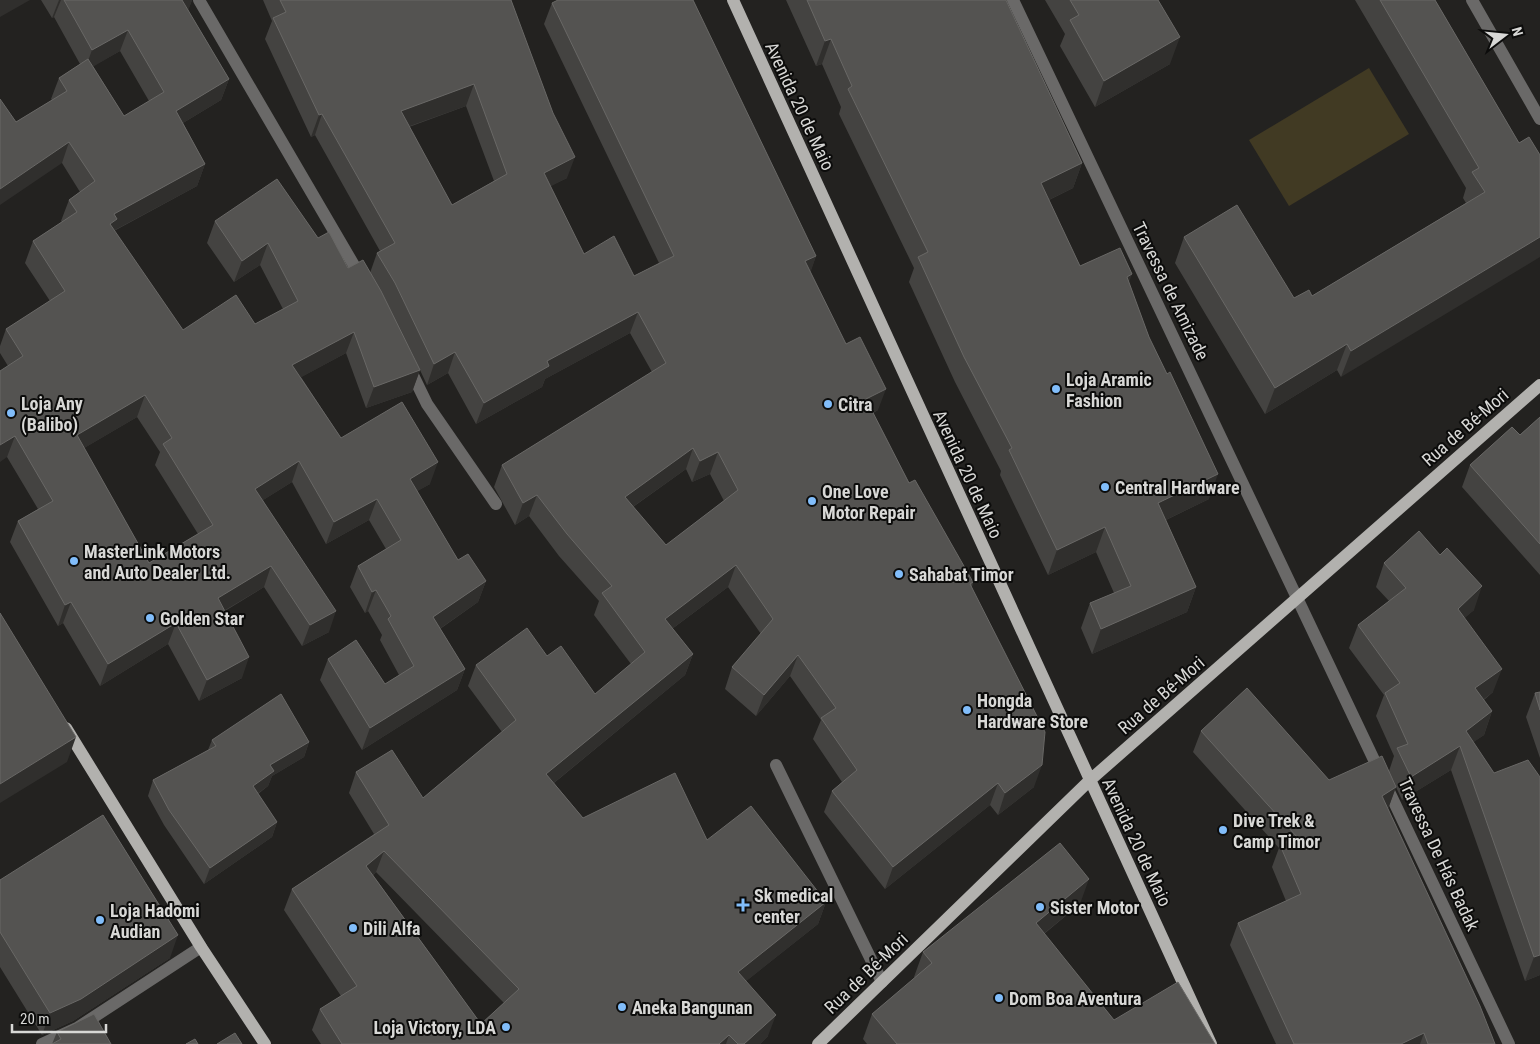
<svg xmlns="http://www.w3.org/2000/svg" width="1540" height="1044" font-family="'Roboto Condensed',sans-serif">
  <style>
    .green { fill: #413a23 }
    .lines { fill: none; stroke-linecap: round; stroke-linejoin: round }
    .minor { stroke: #6a6968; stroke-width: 12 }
    .major { stroke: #b2b1ae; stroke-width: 12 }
    .wall { fill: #444341; fill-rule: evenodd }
    .shaded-wall { fill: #302f2d }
    .building { fill: #545351; stroke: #696866; fill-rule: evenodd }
    .poi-dot { fill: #81bdfa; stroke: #0c0c0b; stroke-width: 2 }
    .labels { text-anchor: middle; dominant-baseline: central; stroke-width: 4; stroke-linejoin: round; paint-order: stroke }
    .street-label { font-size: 18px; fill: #d8d8d6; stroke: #0c0c0b }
    .poi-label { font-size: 18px; font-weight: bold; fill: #d8d8d6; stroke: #0c0c0b; text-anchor: start }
  </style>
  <rect width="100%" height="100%" fill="#232220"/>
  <path class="green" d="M1369,68l40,66 -120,72 -40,-66z"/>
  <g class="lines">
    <path class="minor" d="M199,0l163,279
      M1013,0l496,1044
      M1472,0l68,119
      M408,365l19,39 69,100
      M776,765l106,217
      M42,1044l35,-16 124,-81"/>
    <path class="major" d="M733,0l478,1044
      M66,728l135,219 64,97
      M818,1044l271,-263 451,-396"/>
  </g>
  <path class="wall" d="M41,0h151l-4,10 41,69 -8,21 -38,23 22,41 -8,22 -83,45 69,99 72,-6 28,-15 -23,-44 -26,17 -27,-39 8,-22 103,17 30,30 22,5 7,-20 3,-2 -65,-116 -4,2 -46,-98 7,-18 -9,-21h248l56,178 -17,8 34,68 50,22 25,-13 -115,-239 8,-21 264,253 -6,16 68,138 -5,3 36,70 64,99 -1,5 62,200 -36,28 -8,-10 -105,84 -61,-77 8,-21 10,-9 -29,-43 8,-19 -31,-44 -34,40 -31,-27 7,-22 29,-33 -33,-47 -56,42 21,25 -8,21 -131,108 29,35 124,22 119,62 -8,22 -72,57 22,55 -8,8h-439l-9,-14 8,-21 21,-13 -57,-86 8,-21 82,-55 -25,-41 7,-21 67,26 79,-66 -34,-46 8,-21 71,-9 48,38 36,-30 -37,-49 5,-14 -40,-45 -30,-40 -14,9 -21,-38 8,-22 150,-93 -22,-39 -85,46 -3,8 -66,37 -28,-51 -21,12 -7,-15 -8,22 -46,16 -20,-55 -45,24 40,61 89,46 -13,7 41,69 28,21 -8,21 -38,27 25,40 -8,21 -95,60 -42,-70 8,-21 57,25 14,-9 -19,-35 2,-5 -14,-24 -3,2 -15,-26 8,-21 28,-17 -17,-29 -43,24 -34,-62 -29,18 66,132 -27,14 -38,-59 -39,24 17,67 -43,23 -31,-57 -68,42 -37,-63 -5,3 -48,-84 8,-21 20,-12 -31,-52 1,-91 -8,-13v-7l6,-17 44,-28 -25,-38 8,-22 29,-19 -1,-1 8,-21 11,-8 -18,-29 -46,-41 36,-22 -1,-1 8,-21 21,-14 -26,-47 -2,1zM120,51l29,50 -25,15 -31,-50zM466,106l28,75 -42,24 -43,-78zM137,417l23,35 -5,13 43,69 -49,29 -65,-115zM686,469l6,13 18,-8 14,27 -58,44 -33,-38zM376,872l128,131 -23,21 -108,-149z
    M786,0h220l76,163 -9,25 -24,12 31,66 49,17 80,216 -43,21 30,67 -9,25 -95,42 -11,-26 9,-25 24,-10 -18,-41 -48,23 -48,-100 1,-4 -46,-89 -46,-100 5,-14 -75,-154 2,-7 -19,-43 -6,2z
    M1045,0h113l12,64 -75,43 -35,-61 5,-12z
    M1355,0h80l84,143 10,-6 -188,240 -4,-7 -72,44 -90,-151 9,-26 110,61 18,-2 154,-93 -3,-5 3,-10z
    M1540,417v158l-78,-88 8,-22 50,-30z
    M1384,563l90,47 -10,8 29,74 -9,8 8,11 -8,24 -11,7 67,233 -15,6 -74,-211 -49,30 -6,-13 -8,22 107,235h-219l-46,-99 8,-22 48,-22 -14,-34 7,-19 -86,-96 8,-21 128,49 60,-9 5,-15 -18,-40 8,-21 -35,-47 9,-23 31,-24 -13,-14z
    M1540,692v66l-14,-41 9,-24z
    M212,740l97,2 -5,15 -32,19 -4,10 -10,8 19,28 -5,15 -68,47 -40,-59 -16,-29 5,-16 55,-30z
    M0,880l170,78 -97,63 -31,14 -42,-68z
    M1080,904l-36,30 70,86 101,24h-348l-4,-5 9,-25 43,-36 -1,-1 9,-25z
    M57,1032l54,12h-59z"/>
  <path class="shaded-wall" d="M0,0h30l-30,17z
    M59,0h2l-7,17 -2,1z
    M182,0h10l-5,14z
    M128,30l-8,21 -36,21 8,-22z
    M1180,37l-10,27 -75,43 9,-26z
    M831,39l-9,25 -6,2 9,-25z
    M229,79l-8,21 -53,32 8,-21z
    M474,84l-8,22 -73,26 8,-21z
    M322,114l-7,21 -4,2 8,-22z
    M69,142l-7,21 -62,42v-16z
    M575,157l-8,21 -31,16 8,-21z
    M1082,163l-9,25 -41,20 9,-25z
    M205,164l-8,22 -84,45 -11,14 12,-31z
    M1540,237v20l-199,120 10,-26z
    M268,243l-8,22 -26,17 8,-21z
    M816,256l-7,21 -4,-16z
    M1132,274l-9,25 4,-22z
    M638,312l-8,21 -85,46 -3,8 -66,37 8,-21 63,-42z
    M354,332l-8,21 -61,33 7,-21z
    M1347,344l-10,26 -72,44 10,-26z
    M455,352l-7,21 -21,12 7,-21z
    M420,370l-8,22 -46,16 8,-21z
    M886,389l-8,21 -20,10 8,-21z
    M145,395l-8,22 -68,40 8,-22z
    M15,436l-8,21 -7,5v-17z
    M693,448l-7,21 -69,49 8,-21z
    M718,452l-8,22 -18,8 8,-21z
    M299,461l-7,21 -45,28 8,-21z
    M438,462l-8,22 -28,16 8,-21z
    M1218,474l-9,25 -60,29 9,-25z
    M537,495l-8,21 -14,9 8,-22z
    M377,499l-8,21 -43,24 8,-22z
    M1105,527l-9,25 -48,23 9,-25z
    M736,565l-8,22 -71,53 8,-21z
    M271,566l-7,21 -54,32 8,-21z
    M486,581l-8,21 -53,37 8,-22z
    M1482,586l-8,24 -25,22 9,-23z
    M1196,587l-9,25 -95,42 9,-25z
    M376,590l-8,21 -3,2 7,-21z
    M71,602l-8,21 -5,3 7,-21z
    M336,611l-7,21 -27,14 8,-21z
    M176,623l-8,21 -68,42 8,-22z
    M693,654l-8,21 -146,120 7,-21z
    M798,655l-8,21 -34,40 8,-21z
    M249,657l-7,21 -43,23 8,-21z
    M465,669l-8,21 -95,60 8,-22z
    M1502,669l-9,23 -26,20 8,-24z
    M1492,711l-8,24 -23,16 5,-20z
    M76,737l-9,25 -67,41v-19z
    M309,742l-5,15 -32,19 -4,10 -21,15 6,-15 17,-21z
    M1460,746l-9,24 -49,30 9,-23z
    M1042,765l-8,22 -36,28 7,-22z
    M998,783l-8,22 -105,84 8,-22z
    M1396,787l-8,22 -6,-13z
    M277,822l-5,15 -68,47 6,-16z
    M384,851l-8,21 -18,16 8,-22z
    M1089,879l-9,25 -54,44 10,-25z
    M826,902l-8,22 -88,70 8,-22z
    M178,935l-8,23 -97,63 -31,14 8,-22z
    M1540,955v20l-15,6 9,-24z
    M776,1015l-8,21 -8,8h-16z
    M1424,1033l-4,11h-19z
    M729,1035l-3,9h-7z"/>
  <path class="building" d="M64,0h118l47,79 -53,32 29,53 -91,50 3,5 -7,5 73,106 53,-35 19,29 43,-23 -30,-58 -26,18 -27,-40 62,-42 41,59 11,-6 19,36 15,-8 18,31 39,79 -46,17 -20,-55 -62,33 49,73 61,-36 36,60 -28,17 48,81 10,-6 18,27 -53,36 32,52 -95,59 -42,-69 28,-19 29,44 29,-18 -26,-47 3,-3 -15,-26 -4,2 -14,-26 43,-26 -24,-41 -43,23 -35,-61 -44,28 81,122 -26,14 -39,-59 -53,32 31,59 -42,23 -31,-57 -68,41 -37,-62 -6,3 -47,-84 35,-20 -38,-65 -15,9v-74l23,-15 -17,-27 59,-38 -32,-50 44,-29 -8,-12 26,-19 -26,-39 -69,47v-90l16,23 51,-31 -8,-13 29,-19 36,57 40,-24 -36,-62 -36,20zM145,395l27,43 -9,6 50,81 -64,38 -72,-128z
    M280,0h231l42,113 22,44 -31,16 40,81 30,-18 20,40 40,-20 -122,-253 6,-3h135l123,256 -11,5 41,83 14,-7 26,52 -20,10 43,84 6,-3 58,102 -3,2 75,148 -3,33 -37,28 -7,-10 -105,84 -61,-76 25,-21 -36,-52 15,-10 -38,-53 -34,40 -32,-28 41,-48 -37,-54 -71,54 28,35 -147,120 37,44 92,-45 32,67 44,-34 75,96 -88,70 38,43 -32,29h-6l-9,-9 -10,9h-377l-22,-35 37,-23 -65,-97 97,-64 -33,-53 36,-22 31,48 93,-78 -40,-55 51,-37 20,28 14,-10 34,48 50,-42 -43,-59 10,-7 -45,-52 -30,-39 -14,8 -21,-38 164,-102 -28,-51 -91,49 2,5 -65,37 -29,-51 -21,12 -39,-81 -18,-30 18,-10 -73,-129 -3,1 -46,-97 13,-6zM474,84l33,90 -55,31 -51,-94zM693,448l7,13 18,-9 20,38 -72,55 -41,-48zM384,851l135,138 -38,35 -115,-158z
    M807,0h199l76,163 -41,20 39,83 40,-18 12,26 -5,3 22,60 18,37 3,-2 48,102 -60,29 38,84 -95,42 -11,-26 41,-17 -26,-59 -48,23 -48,-100 3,-2 -48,-91 -46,-100 10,-5 -80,-163 4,-3 -21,-47 -6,2z
    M1070,0h88l22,37 -76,44 -34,-61 9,-5z
    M1380,0h55l84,143 10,-6 11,18v82l-189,114 -4,-7 -72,44 -91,-151 53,-32 57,93 15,-8 3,6 173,-104 -13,-20 7,-4z
    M1540,417v127l-70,-79 42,-38 8,8z
    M1419,531l21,24 7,-7 35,38 -24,23 44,60 -27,19 17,23 -26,20 28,42 34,-13 12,17v178l-6,2 -74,-211 -49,31 -14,-29 11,-4 -23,-51 15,-10 -42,-58 48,-37 -22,-25z
    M0,613l76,124 -76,47z
    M1247,688l82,92 53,-24 14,31 -14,9 98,210 15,38h-67l-4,-11 -23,11h-107l-56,-121 63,-29 -21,-49 17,-8 -96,-106z
    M1540,692v18l-5,-17z
    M281,694l28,48 -39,23 4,6 -21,15 24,36 -67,46 -41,-58 -16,-30 63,-34 -4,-6z
    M103,815l75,120 -97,64 -31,14 -50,-81v-52z
    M1060,843l29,36 -53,44 78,97 64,-38 37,62h-318l-25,-30 60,-51 -9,-11z
    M94,1014l17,30h-59l9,-5 -4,-7z
    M235,1033l7,11h-25z
    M195,1039l3,5h-12z"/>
  <g class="poi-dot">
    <circle cx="1056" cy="389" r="5"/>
    <circle cx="828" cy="404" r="5"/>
    <circle cx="11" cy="413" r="5"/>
    <circle cx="1105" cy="487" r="5"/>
    <circle cx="812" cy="501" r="5"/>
    <circle cx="74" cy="561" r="5"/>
    <circle cx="899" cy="574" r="5"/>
    <circle cx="150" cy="618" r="5"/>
    <circle cx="967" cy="710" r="5"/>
    <circle cx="1223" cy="830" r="5"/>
    <path d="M740.5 897.5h5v5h5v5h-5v5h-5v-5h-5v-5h5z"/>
    <circle cx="1040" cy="907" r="5"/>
    <circle cx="100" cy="920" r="5"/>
    <circle cx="353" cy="928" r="5"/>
    <circle cx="999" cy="998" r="5"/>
    <circle cx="622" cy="1007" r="5"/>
    <circle cx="506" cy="1027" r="5"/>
  </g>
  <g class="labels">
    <g class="street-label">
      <text transform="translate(800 106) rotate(65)">Avenida 20 de Maio</text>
      <text transform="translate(1171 291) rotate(64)">Travessa de Amizade</text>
      <text transform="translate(1465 427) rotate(-41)">Rua de Bé-Mori</text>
      <text transform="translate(968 474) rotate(65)">Avenida 20 de Maio</text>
      <text transform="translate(1161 695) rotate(-41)">Rua de Bé-Mori</text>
      <text transform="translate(1137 842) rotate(65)">Avenida 20 de Maio</text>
      <text transform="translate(1439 854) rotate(65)">Travessa De Hás Badak</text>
      <text transform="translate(866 973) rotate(-44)">Rua de Bé-Mori</text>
    </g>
    <g class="poi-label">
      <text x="1066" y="379">Loja Aramic<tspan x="1066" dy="21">Fashion</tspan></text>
      <text x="21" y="403">Loja Any<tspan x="21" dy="21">(Balibo)</tspan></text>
      <text x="838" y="404">Citra</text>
      <text x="1115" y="487">Central Hardware</text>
      <text x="822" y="491">One Love<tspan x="822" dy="21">Motor Repair</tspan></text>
      <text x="84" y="551">MasterLink Motors<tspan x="84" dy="21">and Auto Dealer Ltd.</tspan></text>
      <text x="909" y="574">Sahabat Timor</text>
      <text x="160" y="618">Golden Star</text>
      <text x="977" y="700">Hongda<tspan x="977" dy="21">Hardware Store</tspan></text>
      <text x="1233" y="820">Dive Trek &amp;<tspan x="1233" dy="21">Camp Timor</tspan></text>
      <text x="754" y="895">Sk medical<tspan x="754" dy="21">center</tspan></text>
      <text x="1050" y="907">Sister Motor</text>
      <text x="110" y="910">Loja Hadomi<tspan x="110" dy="21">Audian</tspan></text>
      <text x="363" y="928">Dili Alfa</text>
      <text x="1009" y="998">Dom Boa Aventura</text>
      <text x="632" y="1007">Aneka Bangunan</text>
      <text x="496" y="1027" text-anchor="end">Loja Victory, LDA</text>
    </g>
  </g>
  <g transform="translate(1505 35) rotate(74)" stroke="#0c0c0b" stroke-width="4" paint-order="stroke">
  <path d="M0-4L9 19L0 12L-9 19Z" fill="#d8d8d6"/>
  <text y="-8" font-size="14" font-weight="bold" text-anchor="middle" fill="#d8d8d6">N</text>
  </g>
  <path d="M12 1024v8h94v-8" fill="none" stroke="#d8d8d6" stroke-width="2.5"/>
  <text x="20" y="1024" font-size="15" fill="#d8d8d6" stroke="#0c0c0b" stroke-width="4" paint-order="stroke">20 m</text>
</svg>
